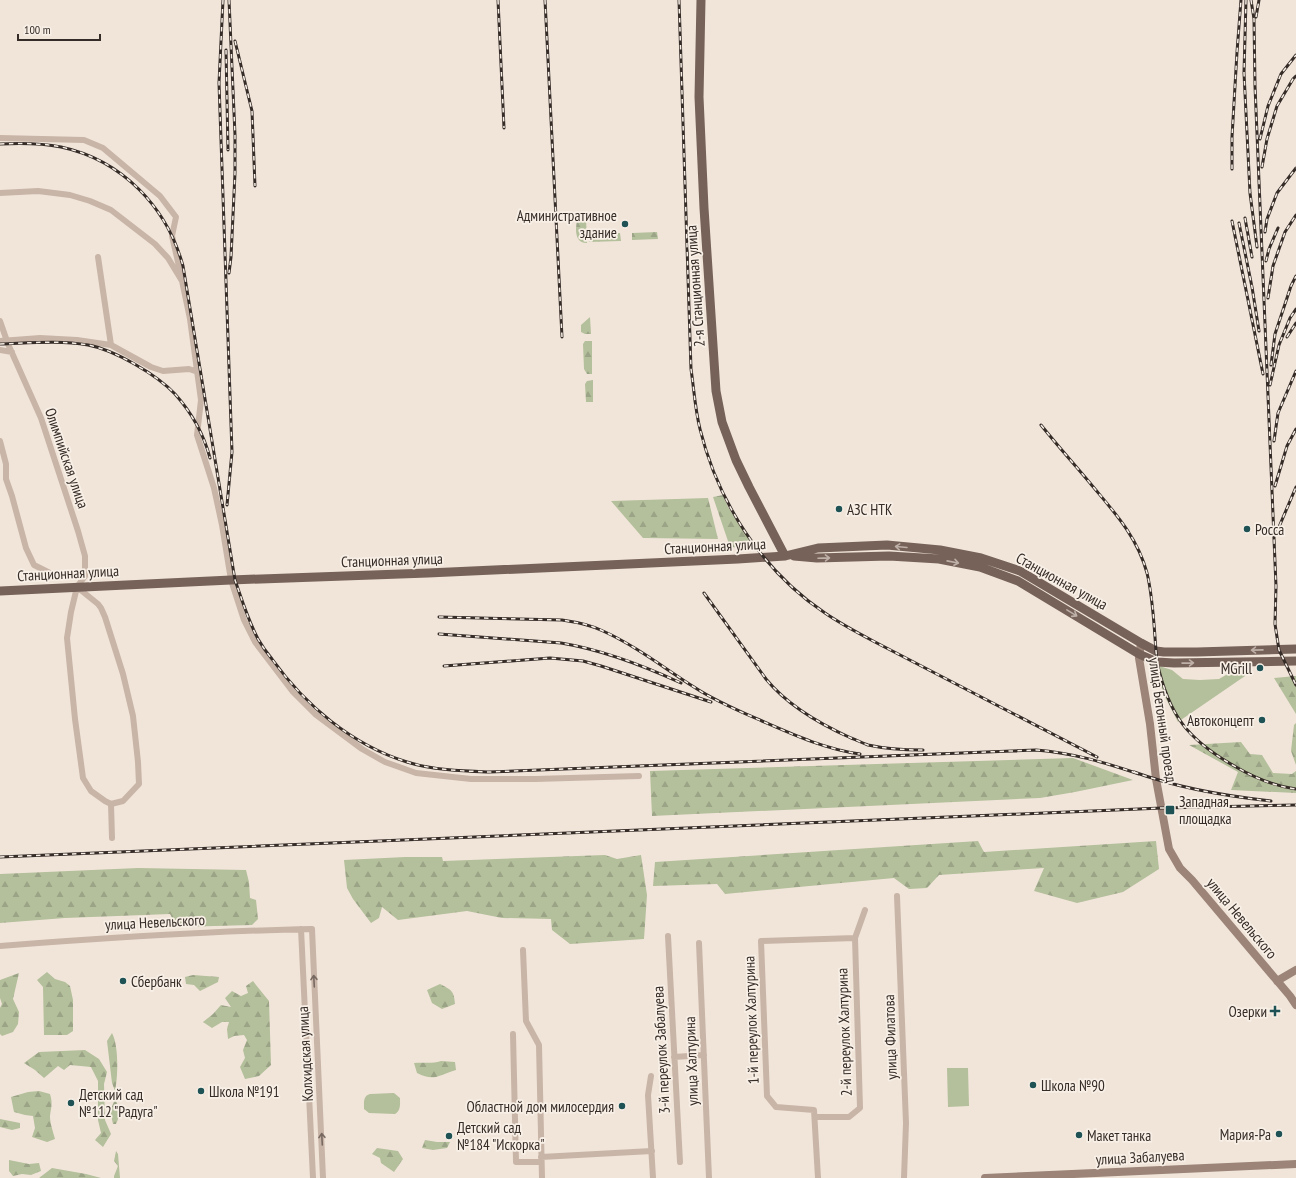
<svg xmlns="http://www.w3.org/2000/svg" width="1296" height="1178" font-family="'PT Sans Narrow',sans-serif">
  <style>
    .green { fill: #b4bf9b }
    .forest { fill: url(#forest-firs) }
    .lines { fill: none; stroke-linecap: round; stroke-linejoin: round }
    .street { stroke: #c8b5a7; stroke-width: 6 }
    .secondary { stroke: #9c8478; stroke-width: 8 }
    .primary { stroke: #766259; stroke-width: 9 }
    .rail-casing { stroke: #352b27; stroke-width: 3 }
    .rail { stroke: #f8f0e6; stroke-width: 1.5; stroke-dasharray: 4.5; stroke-linecap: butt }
    .oneway { stroke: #beb0a7 }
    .oneway2 { stroke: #776961 }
    .poi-dot { fill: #1e5255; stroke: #f8f0e6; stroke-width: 1.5 }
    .labels { text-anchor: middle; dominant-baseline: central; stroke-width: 3.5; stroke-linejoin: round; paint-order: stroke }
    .poi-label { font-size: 15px; fill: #352b27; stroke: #f8f0e6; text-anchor: start }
    .street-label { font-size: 15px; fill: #352b27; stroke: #f8f0e6 }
  </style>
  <defs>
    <pattern id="forest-firs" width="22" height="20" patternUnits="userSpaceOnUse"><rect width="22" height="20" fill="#b4bf9b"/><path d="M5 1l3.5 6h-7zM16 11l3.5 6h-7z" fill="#9ba486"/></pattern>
  </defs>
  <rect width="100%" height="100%" fill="#f1e5da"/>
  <path class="green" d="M1245,664v12l-67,46 -14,-27 -9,-27 4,-2 13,4 11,9 17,1 19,-1z
    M947,1068h21l1,38 -21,1z
    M394,1093l6,5c0,6 1,13 -5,16l-26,-1 -5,-4c0,-7 -1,-13 6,-15z"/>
  <path class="forest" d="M582,217h4l1,26c-12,0 -12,-13 -10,-22z
    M657,232l1,7 -26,1v-7z
    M620,233l1,8 -32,1v-7z
    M590,317l1,17h-6l-4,-2v-7z
    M585,341h7v33h-5l-3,-5 -1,-25z
    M593,380v22h-7l-1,-18 2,-3z
    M723,495l5,12 27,42 -25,-2 -17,-50z
    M708,498l10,41 -75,-1 -32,-37z
    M1296,676v38l-22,-36z
    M1296,723v42l-5,-14 3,-26z
    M1241,742l9,12 12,1 11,18 19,1 4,-3v22l-65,-3 7,-18 -49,-27z
    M1073,758l60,22 -58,12 -35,6 -388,18 -2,-45z
    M978,841l6,11 172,-11 3,28 -36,23 -46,11 -43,-12 10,-23 -105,7 -12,13 -18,1 -15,-11 -169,16 -8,-10 -64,2 2,-24z
    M605,855l12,4 24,-4 6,40 -3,44 -74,5 -18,-14 -1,-11 -49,-1 -35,-7 -69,9 -16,-13 -3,11 -8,5 -18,-24 -6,-11 -3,-28 61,-3h37l1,4z
    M138,868l108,2 3,12 1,16 6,2 2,19 -6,6 -75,2 -7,-13 -105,4 -65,5v-49z
    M47,972l8,7 10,3 5,4 3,14v31l-6,4h-23l-1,-48 -6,-7z
    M19,973l-6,26 6,13 -1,12 -5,8 -11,4 -2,-2v-26l2,-4 -2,-6v-18z
    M193,975l26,2 -1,5 -18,9 -6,-6 -8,-1 -1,-7z
    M253,981l3,4 13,16 2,64 -12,11 -14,3 -5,-12 5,-9 -2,-8 4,-10 -3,-5 -10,1 -6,3 -1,-10 2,-7h-7l-10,6 -9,-6 10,-8 8,-9 10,2 -6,-9 7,-7 9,5 7,-3 -2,-7z
    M440,984c11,6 14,6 15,20l-13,5 -10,-6 -5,-13z
    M112,1033c7,13 6,44 3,58l-3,-8 -5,-42z
    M85,1050l14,9 8,13 -3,12 1,36 6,14 -8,13 -8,-7 6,-7 -3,-13v-39l-7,-14 -21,-2 -6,5 -6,-4 -14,12 -9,-8 -11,-7 15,-11z
    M441,1061l14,1 1,8c-17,5 -22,12 -39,3l-3,-10c9,-1 18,1 27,-2z
    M39,1091l11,3c3,10 1,13 0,22 0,8 3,15 5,23l-8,3 -15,-5 3,-9 -2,-12 -8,-1 -11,-3 -3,-15 17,-5z
    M115,1099c5,8 5,18 1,25h-3l-3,-13z
    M0,1119l20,4v5l-8,2 -12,-3z
    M425,1140l12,2h13l-3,6 -14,2 -11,-2z
    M377,1148l21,3 5,8 -9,13 -13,-9 -1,-5 -8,-4z
    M116,1151l2,3 2,24h-6v-2l4,-10 -4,-5z
    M9,1160l20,4 10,-1 2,8 -10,4 -9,-1 -9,2 -4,-5z
    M52,1168l34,6 15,4h-62z"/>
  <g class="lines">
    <path class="street" d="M0,138l84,2 19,8 57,48 16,21 -4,19 9,39
      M0,193l38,-2 32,4 20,6 21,9 44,34 13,14 14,23 8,38 11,81 -4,35 17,53 8,37 9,55 13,40 11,22 38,50 22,22 47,35 23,13 31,11 55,6h64l104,-3
      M98,257l13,88 40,22 12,4 26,-2 9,3
      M0,321l8,23 33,74 37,113 7,25v20l-8,11 -6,25 -4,26 8,81 8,59 8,13 14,10 6,3
      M0,341l40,-3 37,2 34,5
      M0,350l12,2
      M0,441l6,23v15l6,17 14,52 8,17 16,8 13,3h22
      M77,587l21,17 3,4 4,9 18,57 10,42 5,46 1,22 -16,17 -12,3 1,34
      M897,896l9,227 -2,55
      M301,929l12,249
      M668,936l12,226
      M699,943l10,235
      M0,946c104,-8 208,-15 312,-17l11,249
      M523,950l3,71 13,24 3,133
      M513,1034l3,128h25
      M674,1057l30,-2
      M651,1076l-3,19 5,83
      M815,1117h34l11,-9 -5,-170 10,-28
      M541,1157l111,-6
      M818,1178l-4,-68 -38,-3 -9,-11 -6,-155 94,-3"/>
    <path class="secondary" d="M1141,643l-2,15 11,66 6,55 13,70 11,19 12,12 98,116 6,9
      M1277,981l19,-11
      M985,1178l311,-14"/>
    <path class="primary" d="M701,0l-2,97 5,111 12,183 6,31 14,38 13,27 36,69
      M794,556l23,2 72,-2 50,3 41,8 38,14 121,73 18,8 17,1 122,-2
      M0,591l231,-11 197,-7 310,-14 47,-3 33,-8 69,-3 53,5 41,8 39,13 121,72 15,8 8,1h33l99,-3"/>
    <g class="rail-casing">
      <path id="rail" d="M223,0l-4,83 13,369 -5,53
        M229,0l6,135v38l-4,84 -2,16
        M498,0l6,128
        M545,0l17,337
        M679,0l12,369c3,20 4,40 9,60 18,73 62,142 125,184 16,11 33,20 50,29l222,115
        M1246,0l-2,73 6,120 7,54
        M1251,0l3,19 1,67 21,500 -1,38 4,26 17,35
        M1256,17l3,-17
        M235,41l17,70 3,75
        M226,50l2,100
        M1260,139l8,-33 13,-32 15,-19
        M0,144c20,-1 41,-1 61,3 61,13 106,60 122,119l52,314c7,20 13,40 23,59 4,7 9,14 14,20 33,46 80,86 135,103 25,8 56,9 82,10l547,-22c37,3 67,12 103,24
        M1262,167l5,-28 10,-33 16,-27 3,-3
        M1232,169v-32l5,-85 4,-52
        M1245,218l7,39
        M1232,221l31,153
        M1239,223l13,64 7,44
        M1265,232l2,-13 10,-26 19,-25
        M1266,261l3,-12 9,-21
        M1268,298l5,-32 12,-34 11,-17
        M1287,337l9,-14
        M0,344c30,-1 59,-4 88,1 27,5 69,30 87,49 16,18 29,41 35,64
        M1271,365l4,-31 16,-48 5,-10
        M1270,385l9,-40 11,-27 6,-9
        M1041,425c16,20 33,39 49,58 24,29 47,53 57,90 7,29 7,59 10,89 12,54 31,78 79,105 19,11 38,19 60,22
        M1274,441l4,-28 18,-42
        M1275,486l12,-40 9,-17
        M1276,534l20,-47
        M704,593l62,86c21,26 56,46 85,59 6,2 11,5 17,7 18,4 37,5 55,5
        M439,617l123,3c14,2 29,5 41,11 33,15 61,37 91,56 21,14 45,24 68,34 32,14 63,28 98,33
        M439,634l122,9c42,7 81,22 120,40
        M444,666l106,-8 33,3 18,5 110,36
        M1134,772c44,16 91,24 137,29
        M0,857l972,-41 190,-8 134,-3"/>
    </g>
    <use href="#rail" class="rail"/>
  </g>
  <defs><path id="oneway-shaft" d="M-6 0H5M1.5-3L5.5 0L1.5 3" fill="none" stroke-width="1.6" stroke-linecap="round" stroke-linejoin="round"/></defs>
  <g class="oneway">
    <use href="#oneway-shaft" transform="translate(901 547) rotate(-175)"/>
    <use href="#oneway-shaft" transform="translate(824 558) rotate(-2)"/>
    <use href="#oneway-shaft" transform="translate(953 562) rotate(11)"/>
    <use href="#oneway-shaft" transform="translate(1072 613) rotate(31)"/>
    <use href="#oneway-shaft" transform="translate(1257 650) rotate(179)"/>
    <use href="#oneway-shaft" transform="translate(1188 663) rotate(-1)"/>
  </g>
  <g class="oneway2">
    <use href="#oneway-shaft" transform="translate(314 981) rotate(-93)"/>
    <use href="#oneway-shaft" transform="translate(322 1139) rotate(-93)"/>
  </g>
  <g class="poi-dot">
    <circle cx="625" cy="224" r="4"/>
    <circle cx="839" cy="509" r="4"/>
    <circle cx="1247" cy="529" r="4"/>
    <circle cx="1260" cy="668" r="4"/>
    <circle cx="1262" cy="720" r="4"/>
    <rect x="1165" y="805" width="10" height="10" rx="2"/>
    <circle cx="123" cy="981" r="4"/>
    <path d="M1273 1005h4v4h4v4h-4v4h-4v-4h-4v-4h4z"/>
    <circle cx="1033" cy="1085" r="4"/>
    <circle cx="201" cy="1091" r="4"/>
    <circle cx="71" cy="1103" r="4"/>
    <circle cx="622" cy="1106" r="4"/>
    <circle cx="1279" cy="1134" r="4"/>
    <circle cx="1079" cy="1135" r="4"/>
    <circle cx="449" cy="1136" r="4"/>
  </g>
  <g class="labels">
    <g class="poi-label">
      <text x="617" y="215" text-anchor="end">Административное<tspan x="617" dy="17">здание</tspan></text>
      <text x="847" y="509">АЗС НТК</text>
      <text x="1255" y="529">Росса</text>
      <text x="1252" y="668" text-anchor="end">MGrill</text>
      <text x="1254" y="720" text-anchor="end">Автоконцепт</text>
      <text x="1179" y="801">Западная<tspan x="1179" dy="17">площадка</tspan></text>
      <text x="131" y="981">Сбербанк</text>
      <text x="1267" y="1011" text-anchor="end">Озерки</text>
      <text x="1041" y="1085">Школа №90</text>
      <text x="209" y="1091">Школа №191</text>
      <text x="79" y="1094">Детский сад<tspan x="79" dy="17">№112 "Радуга"</tspan></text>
      <text x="614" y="1106" text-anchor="end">Областной дом милосердия</text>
      <text x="457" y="1127">Детский сад<tspan x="457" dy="17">№184 "Искорка"</tspan></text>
      <text x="1271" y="1134" text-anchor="end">Мария-Ра</text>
      <text x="1087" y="1135">Макет танка</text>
    </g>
    <g class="street-label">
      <text transform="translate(695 286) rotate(-94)">2-я Станционная улица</text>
      <text transform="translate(67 458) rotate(71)">Олимпийская улица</text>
      <text transform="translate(715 546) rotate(-3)">Станционная улица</text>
      <text transform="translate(392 560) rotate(-2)">Станционная улица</text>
      <text transform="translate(68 573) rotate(-3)">Станционная улица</text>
      <text transform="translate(1062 581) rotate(29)">Станционная улица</text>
      <text transform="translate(1163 720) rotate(82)">улица Бетонный проезд</text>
      <text transform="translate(1242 918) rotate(50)">улица Невельского</text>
      <text transform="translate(155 922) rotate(-3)">улица Невельского</text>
      <text transform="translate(751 1020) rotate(-92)">1-й переулок Халтурина</text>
      <text transform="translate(844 1032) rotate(-92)">2-й переулок Халтурина</text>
      <text transform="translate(890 1037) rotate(-92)">улица Филатова</text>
      <text transform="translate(661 1050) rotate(-93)">3-й переулок Забалуева</text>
      <text transform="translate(305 1054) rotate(-93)">Колхидская улица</text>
      <text transform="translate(691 1061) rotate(-92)">улица Халтурина</text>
      <text transform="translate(1140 1157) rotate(-3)">улица Забалуева</text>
    </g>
  </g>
  <path d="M18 34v6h82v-6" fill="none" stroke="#352b27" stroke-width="2"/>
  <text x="24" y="34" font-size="12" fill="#352b27" stroke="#f8f0e6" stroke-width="3" paint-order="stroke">100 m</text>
</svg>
